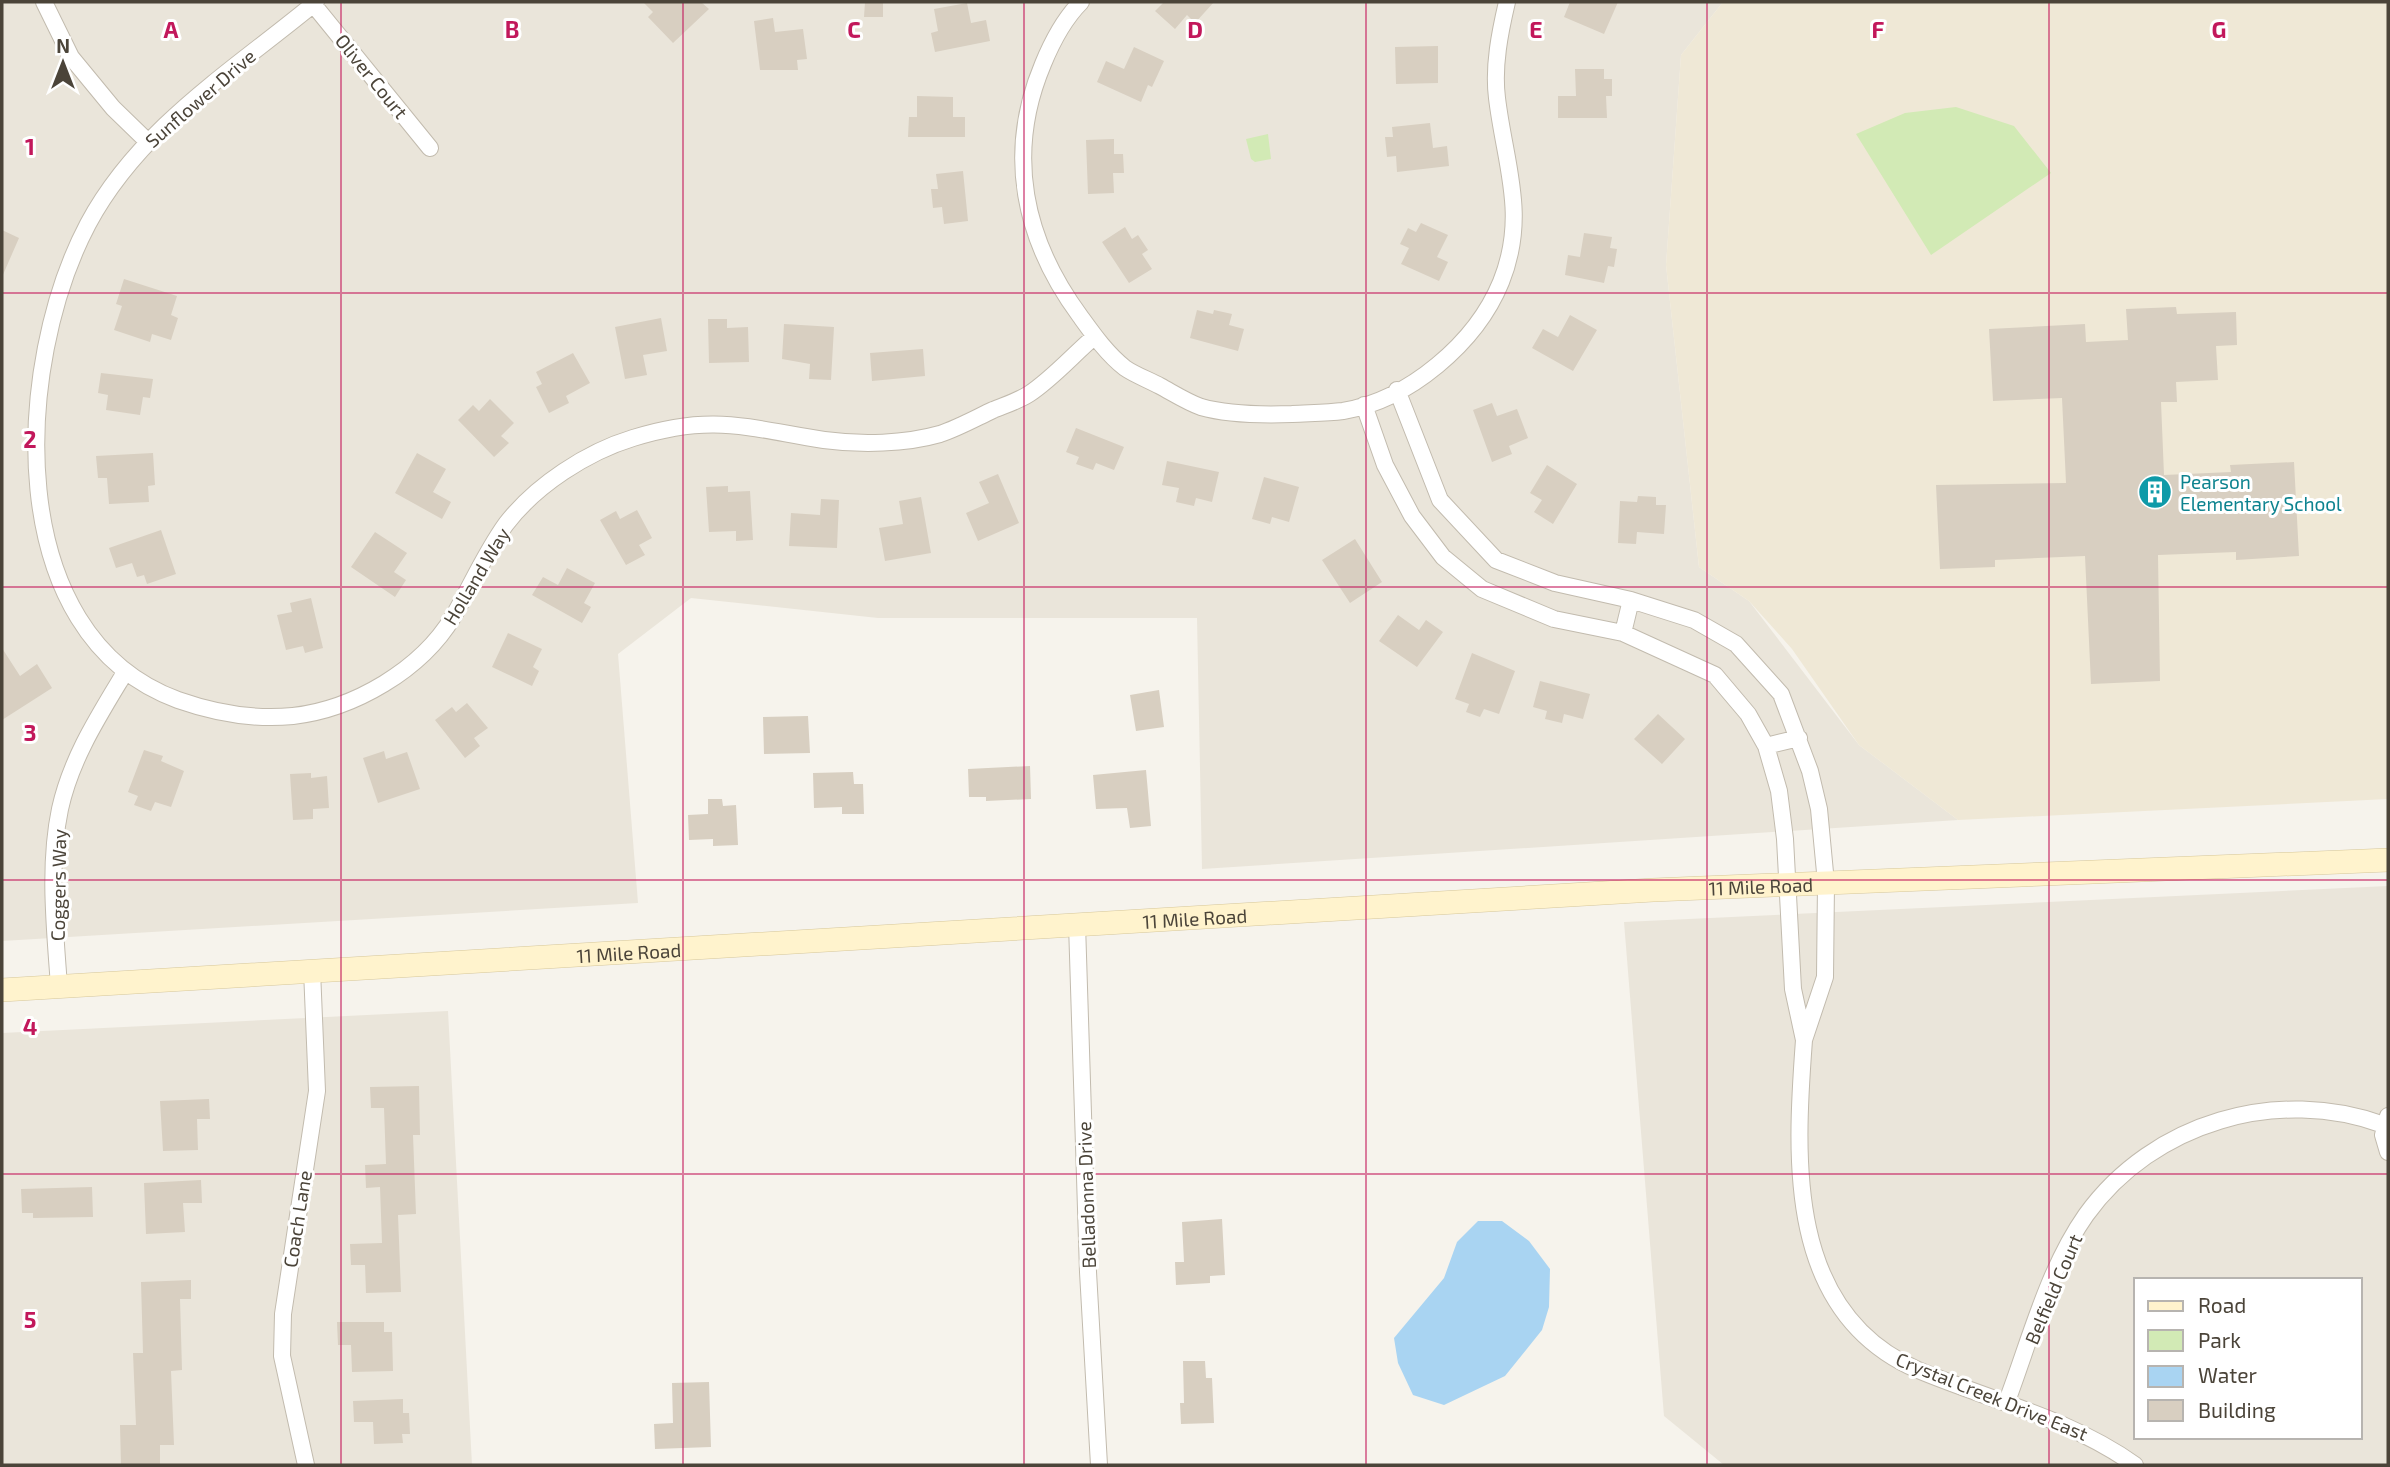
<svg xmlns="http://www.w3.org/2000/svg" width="2390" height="1467" font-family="'Exo 2',sans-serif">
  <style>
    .residential { fill: #eae5da; fill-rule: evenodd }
    .education { fill: #efe8d6 }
    .green { fill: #d2eab5 }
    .water { fill: #a9d4f2 }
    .building { fill: #d8cfc1 }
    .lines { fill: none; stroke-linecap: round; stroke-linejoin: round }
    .street-casing { stroke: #c2bbae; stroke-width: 18 }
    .secondary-casing { stroke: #d6c79b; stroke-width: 24 }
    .street { stroke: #fff; stroke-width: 16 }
    .secondary { stroke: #fff3cd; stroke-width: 23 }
    .grid { fill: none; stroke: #c2185b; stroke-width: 2; stroke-opacity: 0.55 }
    .labels { text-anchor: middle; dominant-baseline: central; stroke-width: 6; stroke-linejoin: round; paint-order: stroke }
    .street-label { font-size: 19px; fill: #4b4439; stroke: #fff }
    .culture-label { font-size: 19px; fill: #0d838f; stroke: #fff; text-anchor: start }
    .grid-label { font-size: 23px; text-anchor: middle; font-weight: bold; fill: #c2185b; stroke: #fff; stroke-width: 6; stroke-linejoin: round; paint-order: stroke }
  </style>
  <rect width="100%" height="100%" fill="#f6f3ec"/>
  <path class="residential" d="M2,2h1721l-42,53 -15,210 33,302 50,34 110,144 99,75 -756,49 -5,-251h-319l-187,-20 -73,56 20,249 -636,38z
    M2388,886v579h-664l-60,-49 -40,-494zM2136,1280h224v157h-224z
    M448,1011l24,454h-470v-432z"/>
  <path class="education" d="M1723,2h665v797l-430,21 -99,-75 -67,-96 -43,-48 -50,-34 -33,-302 15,-210z"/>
  <path class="green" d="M1956,107l58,19 37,47 -120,82 -75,-121 49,-21z
    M1268,134l3,25 -16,3 -4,-3 -5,-20z"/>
  <path class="water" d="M1478,1221h24l27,20 21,28 -1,38 -7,23 -37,46 -61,29 -31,-10 -15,-32 -4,-25 50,-60 13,-36z"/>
  <path class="building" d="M643,2h58l8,7 -36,34 -25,-26 5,-5z
    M865,2h18v15h-19z
    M1164,2h50l-19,21 -8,-8 -12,14 -20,-18z
    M1570,2h48l-14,32 -40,-17z
    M967,3l4,20 15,-3 4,21 -55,11 -4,-19 7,-2 -4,-22z
    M773,18l2,14 28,-3 4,30 -10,1 1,10h-38l-6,-49z
    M1438,46v37l-42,1 -1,-37z
    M1134,47l30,14 -12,26 -4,-2 -7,17 -44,-20 9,-21 18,8z
    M1575,69h29v10h8v17h-6l1,22h-49v-22h18z
    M917,96l36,1v20h12v20h-57l1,-20h8z
    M1430,123l3,25 14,-2 2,20 -52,6 -1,-16 -9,1 -2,-20h8l-1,-10z
    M1114,139v15h9l1,19h-11l1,20 -26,1 -2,-54z
    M963,171l5,50 -24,3 -2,-17 -9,1 -2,-19h7l-2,-15z
    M1421,223l27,12 -11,22 11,5 -9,19 -38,-17 8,-16 -9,-4 8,-16 8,4z
    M1125,227l7,12 6,-4 10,15 -6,4 10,15 -23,14 -27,-41z
    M2,230l17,8 -17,39z
    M1584,233l28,4 -2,11 7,1 -3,18 -6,-1 -4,17 -39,-8 3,-20 12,2z
    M124,279l53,17 -6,19 7,3 -7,22 -19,-6 -2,8 -36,-12 8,-24 -6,-2z
    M2176,307l1,7 59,-2 1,33 -21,1 2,34 -42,2 1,20h-16l3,73 67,-3 -1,-7 64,-3 5,94 -63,4v-8l-78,3 2,126 -69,3 -6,-128 -90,4v7l-55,2 -4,-84 130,-2 -4,-85 -69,3 -4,-72 96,-5 1,18 42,-2 -2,-31z
    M1197,310l16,4 1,-4 18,4 -3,11 15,4 -6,22 -48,-13z
    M1570,315l27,15 -24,41 -41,-23 11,-19 15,8z
    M661,318l6,33 -24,4 4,20 -22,4 -10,-52z
    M708,319h19v9l21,-1 1,35 -40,1z
    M784,324l50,3 -3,53 -22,-1 1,-15 -28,-5z
    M923,349l2,27 -53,5 -2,-28z
    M573,353l17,30 -24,13 3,7 -20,10 -13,-26 6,-3 -6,-12z
    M101,373l52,6 -3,19 -7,-1 -3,18 -34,-5 2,-15 -10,-2z
    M490,399l24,24 -13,13 8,7 -15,14 -36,-37 15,-15 6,6z
    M1492,403l5,13 20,-7 11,29 -19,8 3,8 -20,8 -19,-52z
    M1076,428l48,19 -10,23 -18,-7 -3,7 -17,-6 3,-7 -13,-5z
    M153,453l2,32 -7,1 1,16 -40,2 -2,-26h-9l-2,-22z
    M417,453l29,16 -13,23 18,10 -9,17 -47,-26z
    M1167,461l52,11 -7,30 -16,-4 -2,8 -18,-4 3,-14 -17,-3z
    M1547,465l30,19 -24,40 -19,-12 8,-12 -12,-7z
    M998,474l21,49 -41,18 -12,-28 23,-10 -10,-21z
    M1264,477l35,10 -10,35 -17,-5 -2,7 -18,-5z
    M728,486v6l22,-1 3,49 -17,1v-10l-27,1 -3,-45z
    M1638,496l18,1v8h10l-2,29 -27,-2 -1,12 -18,-1 2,-42 17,1z
    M921,497l10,56 -46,8 -6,-33 24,-4 -4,-23z
    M821,499l18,1 -2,48 -48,-2 2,-33 29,2z
    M637,510l15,28 -13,7 6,10 -19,10 -26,-45 16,-9 4,8z
    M161,530l15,44 -29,10 -3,-9 -7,2 -5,-14 -16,5 -7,-20z
    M375,532l32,21 -13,19 12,8 -11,17 -44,-30z
    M1355,539l27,43 -32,21 -28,-43z
    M567,568l28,15 -11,20 7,4 -9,16 -50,-28 11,-18 15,8z
    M311,598l12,50 -18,5 -2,-7 -17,4 -9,-35 15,-3 -2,-9z
    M1398,615l21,15 7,-10 17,12 -26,35 -38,-26z
    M508,633l34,16 -9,18 6,4 -7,15 -40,-19z
    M2,648l18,28 17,-12 15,24 -50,32z
    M1472,653l43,18 -16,43 -15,-5 -4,8 -14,-5 3,-8 -14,-5z
    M1540,681l50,13 -7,25 -19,-5 -2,9 -17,-4 2,-8 -14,-4z
    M1159,690l5,37 -28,4 -6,-36z
    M467,703l21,25 -14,10 6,8 -15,12 -30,-38 17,-13 4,5z
    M1658,714l27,25 -23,25 -28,-25z
    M808,716l2,37 -46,1 -1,-37z
    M144,750l19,6 -2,5 23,10 -13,36 -16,-5 -4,9 -17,-6 4,-9 -10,-4z
    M384,751l2,8 21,-7 13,37 -42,14 -15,-45z
    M1030,766l1,33 -45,2v-4h-17l-1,-28z
    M1146,770l5,56 -21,2 -3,-20 -31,1 -3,-34z
    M853,772l1,12h9l1,30h-22v-7l-28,1 -1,-35z
    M311,773v5l16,-2 2,32 -16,1v10l-20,1 -3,-46z
    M708,799h14l1,7 13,-1 2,40 -25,1v-7l-24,1 -1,-25 20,-1z
    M419,1086l1,49h-7l3,79 -18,1 3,77 -35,1 -1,-28h-14l-1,-21 32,-1 -2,-56 -14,1 -1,-23 21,-1 -2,-56h-13l-1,-21z
    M209,1099l1,20h-13l1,31 -35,1 -3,-50z
    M201,1180l1,23h-19l2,29 -39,2 -2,-51z
    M92,1187l1,30 -60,1v-5h-11l-1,-24z
    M1222,1219l3,56 -15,1v7l-34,2 -1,-23h9l-2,-40z
    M191,1280v19h-11l2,71 -11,1 3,74h-14v19l-39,1 -1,-40h16l-3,-72h10l-2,-71z
    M337,1322h47v10h8l1,39 -41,1 -1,-27h-13z
    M1183,1361h22l1,17h6l2,45 -33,1 -1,-21h4z
    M709,1382l2,65 -56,2 -1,-25 19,-1 -1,-40z
    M403,1399v14h6l1,21h-8l1,9 -29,1 -1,-22h-19l-1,-21z"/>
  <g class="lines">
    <g class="street-casing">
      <path id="street" d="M44,2l27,55 42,51 34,33
        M316,2c-82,68 -176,125 -228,222 -74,140 -88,411 90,476 37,13 75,20 115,16 61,-7 128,-46 160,-99 18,-31 32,-64 53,-93 30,-39 81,-72 127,-86 80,-25 114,-10 191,2 37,5 81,4 116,-6 18,-6 36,-16 53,-24 12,-5 25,-9 36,-16 23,-15 44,-39 65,-57
        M1081,2c-17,17 -29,40 -38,62 -38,90 -19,176 37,252 13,18 27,38 45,52 10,7 24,12 35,18 13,7 27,16 41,21 28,8 62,8 91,7 17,-1 35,-1 51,-3 66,-11 133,-68 158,-129 27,-67 4,-117 -4,-184 -4,-32 3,-66 10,-96
        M313,4l117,144
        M1364,405l21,60 27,51 31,41 39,32 72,30 69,14 92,42 33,39 18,32 13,45 6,48 8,150 11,51 21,-63 1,-94 -7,-74 -9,-38 -29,-77 -45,-50 -42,-24 -63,-20 -76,-17 -59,-23 -56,-60 -43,-110
        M1623,633l8,-33
        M1766,746l33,-8
        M1077,924l11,348 11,193
        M59,986c-4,-57 -11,-120 1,-177 11,-50 38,-92 64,-135
        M1804,1040c-9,120 -18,273 114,330 74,31 151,48 217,95
        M2388,1116l-5,19 5,17
        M2007,1401c23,-61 41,-132 79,-186 67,-93 192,-129 298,-90
        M306,1465l-24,-109 1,-42 34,-223 -5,-121"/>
    </g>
    <g class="secondary-casing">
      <g id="secondary">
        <path id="s1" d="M2,990l1651,-100 735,-30"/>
      </g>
    </g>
    <use href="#street" class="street"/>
    <use href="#secondary" class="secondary"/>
  </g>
  <path class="grid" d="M341,2v1463M683,2v1463M1024,2v1463M1366,2v1463M1707,2v1463M2049,2v1463M2,293h2386M2,587h2386M2,880h2386M2,1174h2386"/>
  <defs>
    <g id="building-disc" transform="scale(1.75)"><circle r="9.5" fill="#0f9aa8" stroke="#fff"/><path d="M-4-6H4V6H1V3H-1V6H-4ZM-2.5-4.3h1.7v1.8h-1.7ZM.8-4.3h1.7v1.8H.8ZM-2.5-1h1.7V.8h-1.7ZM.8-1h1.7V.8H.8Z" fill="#fff"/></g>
  </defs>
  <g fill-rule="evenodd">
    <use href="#building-disc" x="2155" y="492"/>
  </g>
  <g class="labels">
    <g class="street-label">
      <text transform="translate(372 76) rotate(51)">Oliver Court</text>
      <text transform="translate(200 98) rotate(-41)">Sunflower Drive</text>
      <text transform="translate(476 576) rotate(-59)">Holland Way</text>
      <text transform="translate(58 885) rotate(-89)">Coggers Way</text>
      <text stroke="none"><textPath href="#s1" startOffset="1762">11 Mile Road</textPath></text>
      <text stroke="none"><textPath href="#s1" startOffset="1195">11 Mile Road</textPath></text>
      <text stroke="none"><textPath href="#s1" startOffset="628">11 Mile Road</textPath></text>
      <text transform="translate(1086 1195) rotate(-92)">Belladonna Drive</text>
      <text transform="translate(297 1219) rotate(-81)">Coach Lane</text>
      <text transform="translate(2053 1289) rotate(-67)">Belfield Court</text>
      <text transform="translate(1992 1396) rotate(22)">Crystal Creek Drive East</text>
    </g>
    <g class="culture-label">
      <text x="2180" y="481">Pearson<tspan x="2180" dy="22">Elementary School</tspan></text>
    </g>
  </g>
  <g class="grid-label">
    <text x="171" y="38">A</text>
    <text x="512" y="38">B</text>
    <text x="854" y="38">C</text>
    <text x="1195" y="38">D</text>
    <text x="1536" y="38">E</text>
    <text x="1878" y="38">F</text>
    <text x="2219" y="38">G</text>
    <text x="30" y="155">1</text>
    <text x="30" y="448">2</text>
    <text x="30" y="741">3</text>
    <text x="30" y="1035">4</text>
    <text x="30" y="1328">5</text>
  </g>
  <rect width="2390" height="1467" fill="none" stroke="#4b4439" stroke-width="7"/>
  <rect x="2134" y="1278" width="228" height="161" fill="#ffffff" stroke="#b7b4b0" stroke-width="2"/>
  <rect x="2148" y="1301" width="35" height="10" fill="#fff3cd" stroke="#b7b4b0" stroke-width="2"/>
  <text x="2198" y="1313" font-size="21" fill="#4b4439">Road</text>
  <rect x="2148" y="1330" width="35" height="21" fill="#d2eab5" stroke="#b7b4b0" stroke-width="2"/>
  <text x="2198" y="1348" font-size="21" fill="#4b4439">Park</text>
  <rect x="2148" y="1366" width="35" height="21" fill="#a9d4f2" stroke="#b7b4b0" stroke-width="2"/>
  <text x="2198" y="1383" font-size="21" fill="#4b4439">Water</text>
  <rect x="2148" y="1400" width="35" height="21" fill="#d8cfc1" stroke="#b7b4b0" stroke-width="2"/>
  <text x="2198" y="1418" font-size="21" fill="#4b4439">Building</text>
  <g transform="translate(63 63)" stroke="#ffffff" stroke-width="5" paint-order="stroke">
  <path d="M0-5L12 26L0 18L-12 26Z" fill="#4b4439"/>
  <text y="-10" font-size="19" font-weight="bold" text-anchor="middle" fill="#4b4439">N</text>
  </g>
</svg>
